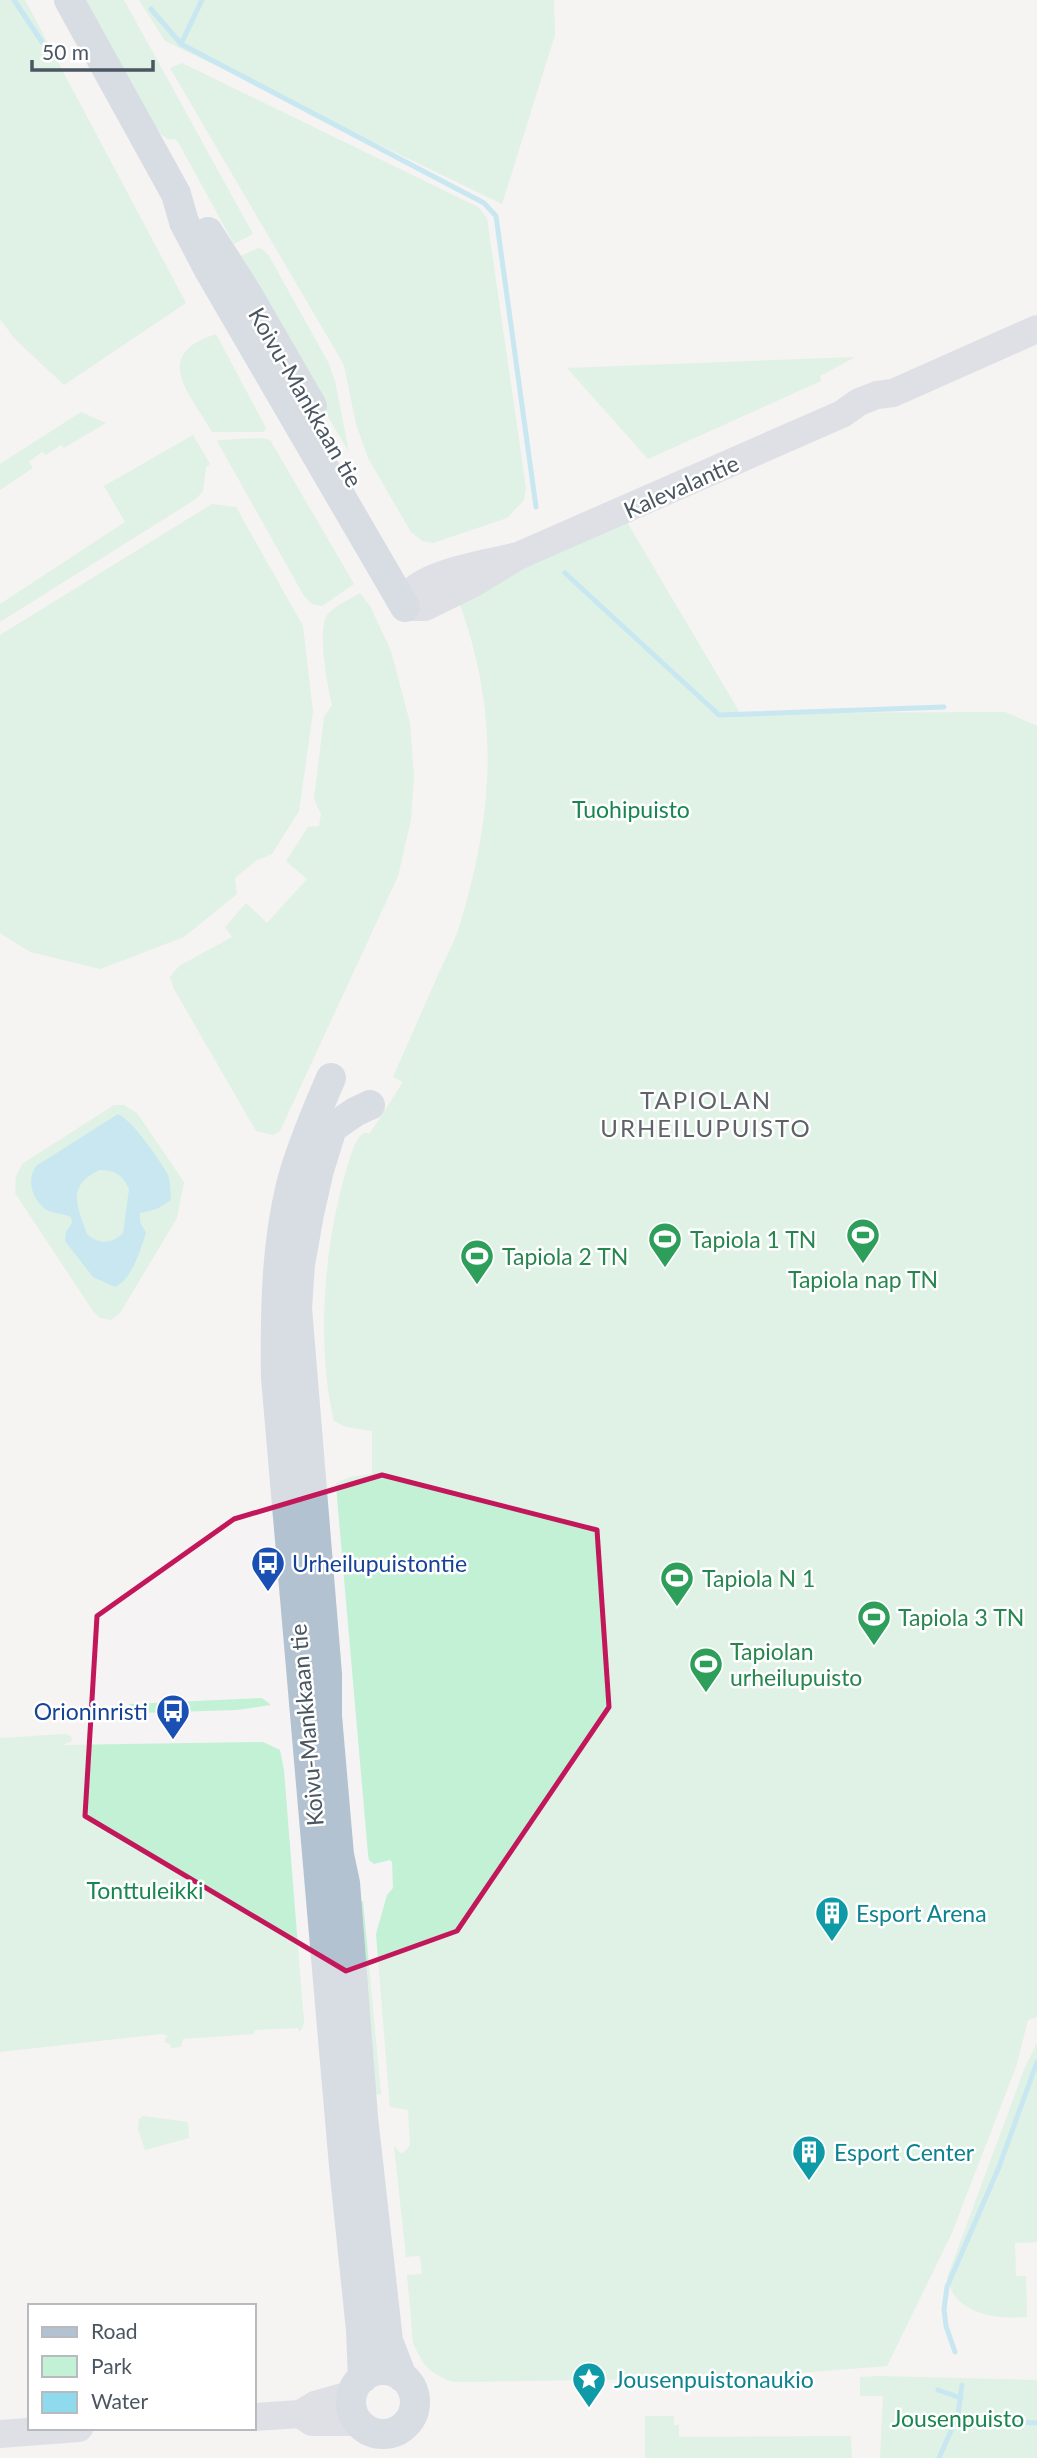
<svg xmlns="http://www.w3.org/2000/svg" width="1037" height="2458" font-family="Lato,sans-serif">
  <style>
    .green { fill: #c3f1d5 }
    .water { fill: #90daee; fill-rule: evenodd }
    .lines { fill: none; stroke-linecap: round; stroke-linejoin: round }
    .stream { stroke: #90daee; stroke-width: 5 }
    .secondary { stroke: #c1cbd6; stroke-width: 28 }
    .primary { stroke: #b3c2d1; stroke-width: 30 }
    .marked { fill: none; stroke: #c2185b; stroke-width: 5; stroke-linejoin: round }
    .labels { text-anchor: middle; dominant-baseline: central; stroke-width: 5; stroke-linejoin: round; paint-order: stroke }
    .street-label { font-size: 23px; fill: #4a5661; stroke: #fff }
    .park-label { font-size: 23px; fill: #17864f; stroke: #fff }
    .leisure-label { font-size: 23px; fill: #27864d; stroke: #fff; text-anchor: start }
    .transit-label { font-size: 23px; fill: #164399; stroke: #fff; text-anchor: start }
    .culture-label { font-size: 23px; fill: #0d838f; stroke: #fff; text-anchor: start }
    .neighbourhood-label { font-size: 24px; letter-spacing: 2px; fill: #5f6368; stroke: #fff }
  </style>
  <rect width="100%" height="100%" fill="#f5f3f3"/>
  <path class="green" d="M0,0h25l161,303 -122,82 -49,-46 -15,-20z
    M84,0h40l129,234 -19,10 -56,-102 -3,-3h-8l-12,-10z
    M139,0h415l1,35 -53,169 -337,-163z
    M182,63l296,144 9,11 39,270 -2,12 -17,18 -74,25 -11,-2 -11,-9 -43,-74 -12,-34 -12,-59 -174,-297z
    M258,248l4,1 7,7 59,106 7,19 14,71 -55,-92 -55,-103z
    M216,334l50,94 -2,4h-52c-23,-40 -61,-77 4,-98z
    M855,357l-35,19 1,5 -173,78 -81,-91z
    M81,412l25,11 -42,25 -3,-3 -15,10 -4,-3 -13,10 4,6 -33,22v-26z
    M193,435l17,29 -4,3 -3,24 -7,8 -196,123v-18l125,-82 -21,-36z
    M263,438l7,2 84,144 -32,22 -10,-2 -8,-8 -87,-155 2,-1z
    M212,504l24,3 67,119 10,86 -14,99 -27,43 -15,6 -22,18 2,16 -53,43 -84,32 -70,-17 -30,-19v-298z
    M625,519l115,194 265,-1 32,14v1291l-9,3 -12,47 -65,168 -64,131 -140,11 -1,-6 -93,8 -200,3c-23,-8 -31,-17 -40,-40l-6,-67 15,-1 -2,-18 -14,1 -12,-111 8,8 8,-9 -2,-35 -18,-3 -14,-173 11,-39 6,-7 -1,-26 -2,-2 -16,4 -5,-4 -1,-6 -30,-345 -2,-26 14,-6 22,-3v-43l-26,-4 -12,-6c-18,-78 -10,-174 12,-250 4,-13 7,-28 17,-38h7l33,-51 -10,-5c15,-34 30,-68 45,-102 8,-18 18,-36 23,-54 34,-114 38,-210 -3,-322z
    M360,593l10,13 21,45 19,72 4,55 -3,42 -13,56 -118,255 -7,4 -17,-4 -82,-142 -4,-12 9,-11 53,-29 -7,-10 21,-24 21,20 40,-44 -21,-18 22,-34 11,-1 2,-12 -7,-15 10,-82 8,-12c-4,-17 -16,-78 -4,-91 8,-9 22,-15 32,-21z
    M114,1105h10l13,8 47,69 -7,36 -57,95 -9,7 -11,-2 -7,-7 -78,-118 1,-17 6,-12z
    M262,1698l9,7 -34,5 -97,3 -11,-9z
    M66,1734l5,2 1,5 -10,4 201,-3 17,8 4,20 19,240c1,9 3,16 -4,22l-1,-4 -43,2 -1,4 -71,5 -2,8 -10,1 -1,-4 -6,-2 3,-7 -6,-1 -161,18v-314z
    M363,1901l18,193 -7,1 -16,-193z
    M1037,2043v199l-22,1 1,33h10l1,41c-25,2 -51,0 -70,-18 -5,-5 -8,-15 -10,-21l78,-211z
    M143,2116l45,6 1,16 -44,12 -7,-21 1,-10z
    M879,2376l158,4v78h-157l3,-62h-23v-19z
    M645,2416h29v9h5v12l172,-1 1,22h-207z"/>
  <path class="water" d="M118,1114c14,6 41,45 49,59 4,8 3,19 4,27l-14,9 -17,4v9l6,11c-6,18 -14,46 -31,54l-22,-10 -28,-36 1,-9 6,-9 -1,-6c-8,-4 -20,-3 -27,-9 -13,-11 -17,-29 -8,-42zM100,1170c15,0 23,5 29,19l-6,44c-11,11 -24,12 -36,1 -10,-28 -21,-49 13,-64z"/>
  <g class="lines">
    <path class="stream" d="M14,0l28,42
      M151,9l30,35 303,159 12,13 40,291
      M181,44l21,-44
      M565,573l154,142 225,-8
      M955,2352l-9,-26 -2,-17 3,-22 52,-120 38,-105
      M938,2390l23,8
      M970,2427l17,-7 50,3
      M939,2458l19,-43 4,-30"/>
    <path class="secondary" d="M518,556c-26,6 -81,15 -102,32 -5,4 -8,13 -11,19h20l47,-23 46,-28 324,-142 17,-12 18,-7 16,-2 144,-64
      M300,2414l12,8h46
      M254,2417l46,-3 15,-9 38,-11
      M0,2434l79,-6"/>
    <path class="primary" d="M69,0l107,194 8,28 25,48 196,337
      M208,232l40,63 64,111
      M331,1078c-14,32 -27,63 -37,96 -18,64 -19,137 -18,204l68,788 17,164 2,48
      M370,1105l-15,7 -23,16 -13,42 -10,44 -9,50 -3,44 30,366v42l12,139 6,28 18,234 25,224 14,36
      M351 2402a32 32 0 1 1 64 0a32 32 0 1 1-64 0Z"/>
  </g>
  <path d="M0 0H1037V2458H0ZM382,1475l215,55 12,177 -152,224 -111,40 -261,-155 12,-200 137,-97z" fill="#f5f3f3" fill-opacity=".55" fill-rule="evenodd"/>
  <path class="marked" d="M382,1475l215,55 12,177 -152,224 -111,40 -261,-155 12,-200 137,-97z"/>
  <defs>
    <g id="stadium-pin" transform="scale(1.75)"><path d="M0 17L-7.5 6A9.5 9.5 0 1 1 7.5 6Z" fill="#2e9e5b" stroke="#fff"/><path d="M0-5a6.5 5 0 1 0 0 10a6.5 5 0 1 0 0-10ZM-3.5-1.8h7v3.6h-7Z" fill="#fff"/></g>
    <g id="bus-pin" transform="scale(1.75)"><path d="M0 17L-7.5 6A9.5 9.5 0 1 1 7.5 6Z" fill="#1a4fb4" stroke="#fff"/><path d="M-5-6H5V4H4V6H2V4H-2V6H-4V4H-5ZM-3.5-4V0h7V-4ZM-3.5 1.2v1.5H-2V1.2ZM2 1.2v1.5H3.5V1.2Z" fill="#fff"/></g>
    <g id="building-pin" transform="scale(1.75)"><path d="M0 17L-7.5 6A9.5 9.5 0 1 1 7.5 6Z" fill="#0f9aa8" stroke="#fff"/><path d="M-4-6H4V6H1V3H-1V6H-4ZM-2.5-4.3h1.7v1.8h-1.7ZM.8-4.3h1.7v1.8H.8ZM-2.5-1h1.7V.8h-1.7ZM.8-1h1.7V.8H.8Z" fill="#fff"/></g>
    <g id="sight-pin" transform="scale(1.75)"><path d="M0 17L-7.5 6A9.5 9.5 0 1 1 7.5 6Z" fill="#0f9aa8" stroke="#fff"/><path d="M0-6L1.8-2.2L6-1.7L2.9 1.2L3.7 5.4L0 3.3L-3.7 5.4L-2.9 1.2L-6-1.7L-1.8-2.2Z" fill="#fff"/></g>
  </defs>
  <g fill-rule="evenodd">
    <use href="#stadium-pin" x="863" y="1235"/>
    <use href="#stadium-pin" x="665" y="1239"/>
    <use href="#stadium-pin" x="477" y="1256"/>
    <use href="#bus-pin" x="268" y="1563"/>
    <use href="#stadium-pin" x="677" y="1578"/>
    <use href="#stadium-pin" x="874" y="1617"/>
    <use href="#stadium-pin" x="706" y="1664"/>
    <use href="#bus-pin" x="173" y="1711"/>
    <use href="#building-pin" x="832" y="1913"/>
    <use href="#building-pin" x="809" y="2152"/>
    <use href="#sight-pin" x="589" y="2379"/>
  </g>
  <g class="labels">
    <g class="street-label">
      <text transform="translate(306 397) rotate(60)">Koivu-Mankkaan tie</text>
      <text transform="translate(681 486) rotate(-24)">Kalevalantie</text>
      <text transform="translate(306 1725) rotate(-95)">Koivu-Mankkaan tie</text>
    </g>
    <g class="park-label">
      <text x="631" y="809">Tuohipuisto</text>
      <text x="145" y="1890">Tonttuleikki</text>
      <text x="958" y="2418">Jousenpuisto</text>
    </g>
    <g class="leisure-label">
      <text x="690" y="1239">Tapiola 1 TN</text>
      <text x="502" y="1256">Tapiola 2 TN</text>
      <text x="863" y="1279" text-anchor="middle">Tapiola nap TN</text>
      <text x="702" y="1578">Tapiola N 1</text>
      <text x="898" y="1617">Tapiola 3 TN</text>
      <text x="730" y="1651">Tapiolan<tspan x="730" dy="26">urheilupuisto</tspan></text>
    </g>
    <g class="transit-label">
      <text x="292" y="1563">Urheilupuistontie</text>
      <text x="148" y="1711" text-anchor="end">Orioninristi</text>
    </g>
    <g class="culture-label">
      <text x="856" y="1913">Esport Arena</text>
      <text x="834" y="2152">Esport Center</text>
      <text x="614" y="2379">Jousenpuistonaukio</text>
    </g>
    <g class="neighbourhood-label">
      <text x="706" y="1099">TAPIOLAN<tspan x="706" dy="28">URHEILUPUISTO</tspan></text>
    </g>
  </g>
  <rect x="28" y="2304" width="228" height="126" fill="#ffffff" stroke="#b7bbc0" stroke-width="2"/>
  <rect x="42" y="2327" width="35" height="10" fill="#b3c2d1" stroke="#b7bbc0" stroke-width="2"/>
  <text x="91" y="2339" font-size="21" fill="#4a5661">Road</text>
  <rect x="42" y="2356" width="35" height="21" fill="#c3f1d5" stroke="#b7bbc0" stroke-width="2"/>
  <text x="91" y="2374" font-size="21" fill="#4a5661">Park</text>
  <rect x="42" y="2392" width="35" height="21" fill="#90daee" stroke="#b7bbc0" stroke-width="2"/>
  <text x="91" y="2409" font-size="21" fill="#4a5661">Water</text>
  <path d="M32 60v10h121v-10" fill="none" stroke="#4a5661" stroke-width="3.5"/>
  <text x="42" y="60" font-size="21" fill="#4a5661" stroke="#ffffff" stroke-width="5" paint-order="stroke">50 m</text>
</svg>
